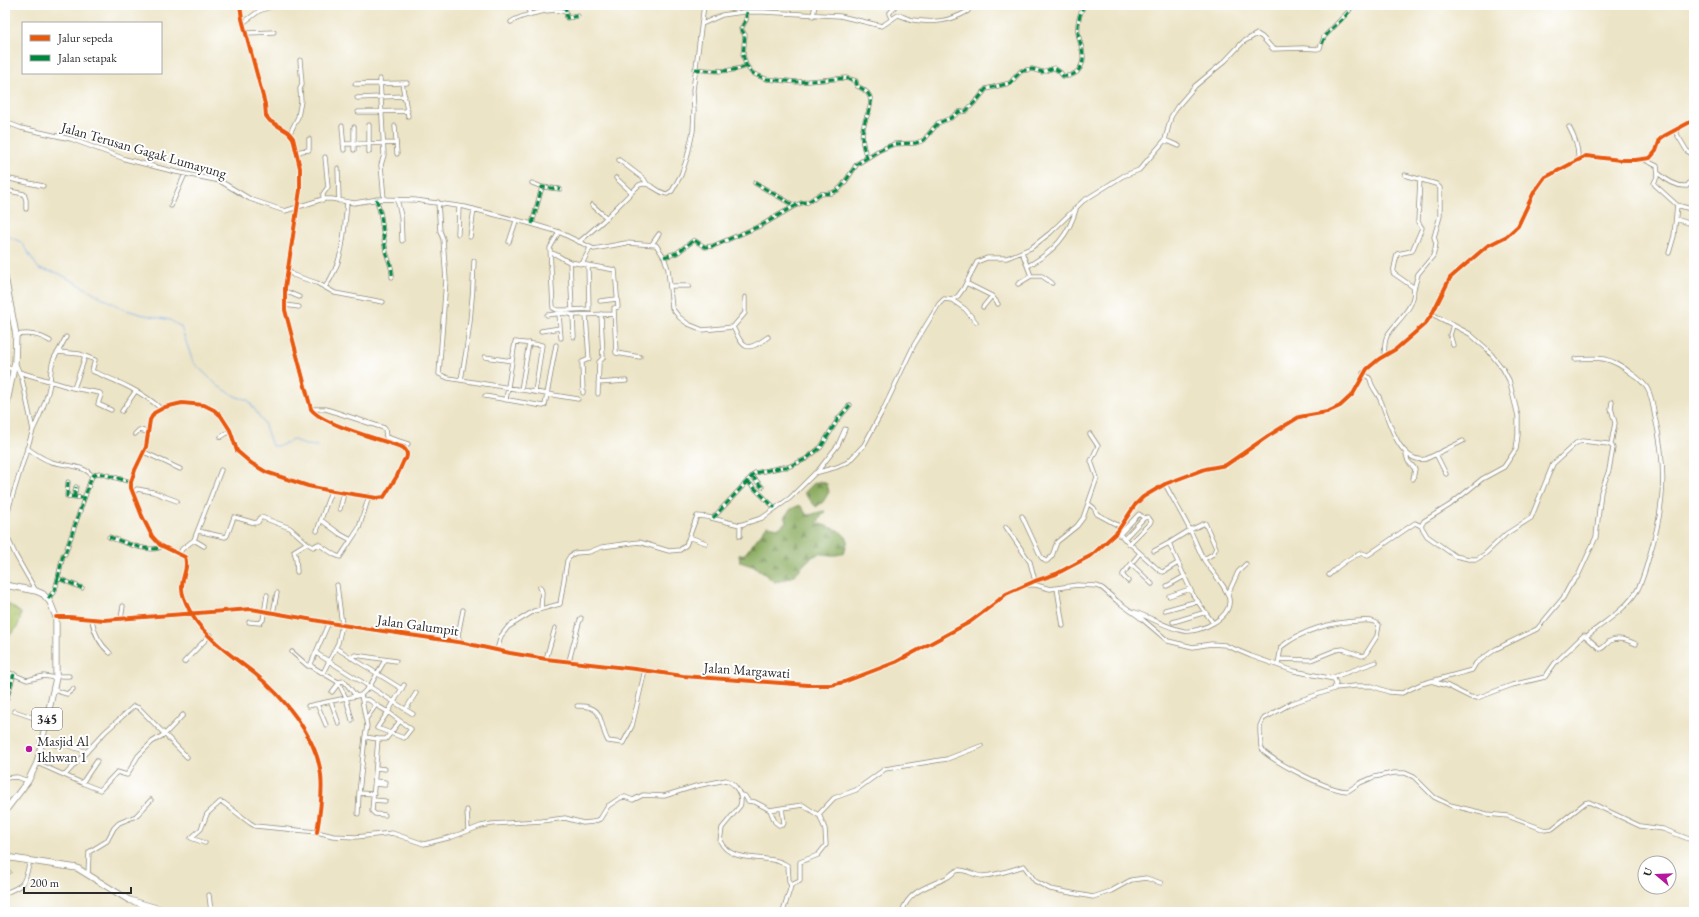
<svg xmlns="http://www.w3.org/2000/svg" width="1699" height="917" font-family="'EB Garamond',serif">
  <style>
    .grass { fill: url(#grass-tufts); stroke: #6c784a }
    .forest { fill: url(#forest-firs); stroke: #5a6a44 }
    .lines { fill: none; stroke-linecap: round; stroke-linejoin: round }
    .stream { stroke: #7fafea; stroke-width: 1 }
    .street-casing { stroke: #8c8878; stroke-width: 5 }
    .primary-casing { stroke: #8c8878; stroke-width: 7 }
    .street { stroke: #fff; stroke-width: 3.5 }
    .primary { stroke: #fff; stroke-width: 5.5 }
    .quiet { stroke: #00873e; stroke-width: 3; stroke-dasharray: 6 3; stroke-linecap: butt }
    .cycleway-casing { stroke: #fff; stroke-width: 6 }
    .cycleway { stroke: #e8590c; stroke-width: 4 }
    .poi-dot { fill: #b5179e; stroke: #fff; stroke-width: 1.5 }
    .labels { text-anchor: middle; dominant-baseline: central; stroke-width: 4; stroke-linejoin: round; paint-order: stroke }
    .shield { fill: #fff; stroke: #6b6b6b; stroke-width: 1 }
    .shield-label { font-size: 13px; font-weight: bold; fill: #2b2b2b }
    .street-label { font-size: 14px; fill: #2b2b2b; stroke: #fff }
    .poi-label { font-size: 14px; fill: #2b2b2b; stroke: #fff; text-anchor: start }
  </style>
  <defs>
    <pattern id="grass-tufts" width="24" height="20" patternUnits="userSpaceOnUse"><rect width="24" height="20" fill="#acc469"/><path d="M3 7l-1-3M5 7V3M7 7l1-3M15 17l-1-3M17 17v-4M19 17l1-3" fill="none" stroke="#8c9f57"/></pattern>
    <pattern id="forest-firs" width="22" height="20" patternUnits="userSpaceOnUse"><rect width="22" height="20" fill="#89aa5d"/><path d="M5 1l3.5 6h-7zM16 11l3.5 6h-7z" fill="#708b4d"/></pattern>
  </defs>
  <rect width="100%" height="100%" fill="#fff"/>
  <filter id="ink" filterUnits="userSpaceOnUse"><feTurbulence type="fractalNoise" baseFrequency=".025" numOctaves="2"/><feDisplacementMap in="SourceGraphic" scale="8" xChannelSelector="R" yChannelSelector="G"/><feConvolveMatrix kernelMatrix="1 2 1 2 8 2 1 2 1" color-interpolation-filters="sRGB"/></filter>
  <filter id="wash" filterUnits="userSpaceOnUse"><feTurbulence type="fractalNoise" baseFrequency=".012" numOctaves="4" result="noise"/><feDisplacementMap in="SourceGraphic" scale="16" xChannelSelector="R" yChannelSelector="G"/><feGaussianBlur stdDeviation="0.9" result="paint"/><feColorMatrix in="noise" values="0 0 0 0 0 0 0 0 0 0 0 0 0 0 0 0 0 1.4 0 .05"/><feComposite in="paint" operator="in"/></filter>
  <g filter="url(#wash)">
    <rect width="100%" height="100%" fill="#ece4c6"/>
    <path class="grass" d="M5,603h2l14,10c-1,12 -5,19 -16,24z"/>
    <path class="forest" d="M820,481l7,3 2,8 -6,10 -7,5 -12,-14 9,-9z
      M800,505l7,10c7,0 12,-4 18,-4l-8,12c12,4 25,6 31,17l-4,13c-3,1 -6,2 -9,2 -6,1 -14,-3 -19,0 -18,9 -14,23 -41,27l-20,-15 -15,-5 -1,-7 6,-1 22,-28 12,2 8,-7 -3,-4 7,-8z"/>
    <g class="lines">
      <path class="stream" d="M5,235l16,7 18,27 19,4 65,36 17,5 30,6 11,7 12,35 25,24 19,11 11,3 16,23 8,23c8,0 13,-1 20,-7l13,6 12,1"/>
    </g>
  </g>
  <g filter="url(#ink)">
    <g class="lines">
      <g class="street-casing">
        <path id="street" d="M240,5l2,14 23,85 1,12 4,5 18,11 5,6 7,30v22l-15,98v22l26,99c10,15 71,31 91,38 5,3 6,7 4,12l-2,1 -7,16 -13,21 -7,1 -50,-8 -19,-4 -42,-14 -15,-9 -14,-12 -7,-21 -9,-14 -7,-6 -10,-5 -22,-2 -17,4 -11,6 -4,7 -4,27 -11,23 -4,12v6l11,28 10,20 8,9 25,12c4,11 -3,19 -3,30 -1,9 6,20 10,28 15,24 40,41 62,58 29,23 63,64 67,102 2,18 -1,39 -4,57
          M527,5l3,10
          M565,5l2,13 11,-2
          M1141,5l4,1 13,-1
          M747,12l-1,8 -5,9 4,6 -2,20 3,10 6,8 14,6 31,3 49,-4 10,3 1,5c25,11 9,25 6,43 -2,10 0,19 4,28
          M813,16l2,-11
          M891,18l-2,-4 7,-9
          M511,22c10,-7 44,-15 54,-10
          M243,23l16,-12 16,-6
          M702,24l20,-9 21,-3h20l77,4 42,10 16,-11c5,1 9,4 15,5 20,3 36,2 55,-9l2,-6
          M246,33l28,-1
          M695,69c16,2 37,4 51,-3
          M380,79l4,76 -3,10 3,34
          M402,83l6,33
          M355,84l52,-1
          M357,98l48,-2
          M358,112l50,-1
          M5,122l16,6 50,11 54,20 51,13 44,9 30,18 35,12 38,-12h9l22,4 25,-4 36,1 50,7 67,17 27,8 35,17 32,-6 30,2 8,12 4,12 4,39 7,9 9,7 15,6 30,-3c11,22 13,26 35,10
          M369,125v27
          M342,126l2,24
          M395,126l2,28
          M1569,127c6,11 10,21 9,33
          M1675,131l12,20 7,4
          M290,133l8,-16 3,-16 -1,-12 2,-5 -2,-24
          M1165,140l14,6
          M5,142l4,-18
          M343,144l53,-1
          M354,150v-23
          M297,154l4,-3 8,-1v-11
          M619,160l25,19 3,5
          M1645,160l12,6 1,9 -4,8 1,2 22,20 17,5
          M338,168l1,33
          M1658,173c8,7 18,14 29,13l4,-5
          M1405,175l31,9 4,4v28l-6,21 2,6 -1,6 -2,7 -15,18 -4,15
          M5,178l38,8
          M616,178l15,14
          M532,183l10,4 18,2
          M755,183l40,23
          M5,190l19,4 2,6v9
          M376,199c7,16 6,31 9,47 1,12 8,19 7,31
          M397,199l4,17 1,25
          M323,200v-6l5,-7 -3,-30
          M438,202l2,29 3,8 3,41 -7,94 9,4 130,21
          M592,205l15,13
          M171,206l14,-32
          M1676,219l18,6
          M532,224l10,-37
          M559,232l-9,16 3,60 4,2h15l-2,-48
          M458,234l1,-28
          M470,237l4,-28
          M509,242l7,-21
          M579,242l24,-21 36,-36c11,-5 18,8 28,9l5,-3 9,-16 6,-17 6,-27 1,-20 -1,-21 11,-85
          M652,244l7,-10
          M551,253c7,1 12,7 19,9l45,8 3,37 -4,1 2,45 24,4
          M1669,253l5,-17 3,-31
          M664,257l13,-4 17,-13 11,7 8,-1 49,-21 29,-17 10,-5 7,-1 12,-8 12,-1 6,-3 5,-5 14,-21 21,-13 16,-7 22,-1 8,-3 14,-17 13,-5 8,-6 7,-1 12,-12 8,-10 24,-6 11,-12 11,-2 10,3 12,-4 6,4 3,4c6,1 10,-1 14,-4 12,-12 3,-26 1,-39 -1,-9 2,-20 6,-28
          M582,264l8,-16
          M1028,266c26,-15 41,-30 49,-60
          M288,270l5,5 24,8 18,10 48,9
          M1031,276h11l10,7
          M966,283l26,13 6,8
          M1018,284l13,-8 -9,-24
          M670,286h19
          M325,287c19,-25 19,-55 22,-84
          M285,291l14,6
          M952,300l13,9 11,13
          M600,301l17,-2
          M285,305l14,2
          M983,307l9,-11
          M572,310l17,-1 -1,-44
          M559,314l2,24
          M547,315c8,-1 19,-3 26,0l41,-1
          M573,315l1,22
          M733,327l12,-14v-16
          M541,331l19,-3
          M16,335c13,-2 22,-1 34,6
          M1453,345l-3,-10 3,-10
          M58,352l8,-15
          M1384,355c1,-6 0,-13 3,-19 8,-14 31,-30 26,-49l-20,-14 4,-19 15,-3 10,-23 -4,-6 2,-44
          M485,357l27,4
          M1575,359c25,-2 36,-2 56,14 6,4 12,9 16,15 5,8 6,19 8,29 12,51 10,90 -6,140 -3,11 -6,22 -11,32 -11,20 -34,33 -51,47
          M5,366l8,4
          M19,372l54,16 27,5 1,2 -3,9 13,6
          M1363,373c2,2 6,4 7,6 1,2 1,5 2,6 2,5 6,9 8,14 8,17 18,66 46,60l37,-18
          M461,380c8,-40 12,-79 13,-119
          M598,383l28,-2
          M74,388c4,-11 8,-21 11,-32
          M521,390l8,-47
          M583,393l-1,-31 7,-3 -3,-44
          M598,394l1,-32 4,-4 -2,-44
          M485,396l58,10 2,-1 11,-60
          M506,400l9,-58 27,3 -7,47
          M311,409h15l58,19 1,1 1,8 22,7
          M122,411l13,-19
          M33,430c7,-15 15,-32 17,-48 1,-11 1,-22 8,-30l22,2 15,6 -3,11c24,10 50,20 68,37
          M135,434l4,-4 9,2
          M221,437l9,-6
          M1611,444l4,-21 -4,-15 1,-6
          M27,448c7,5 14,10 22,13 11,5 36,3 43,15
          M1405,451l3,10 7,8 -2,10
          M144,452l36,17
          M1436,454l10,20
          M817,472l21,-27 7,-16
          M752,476l10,11
          M747,481l28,27
          M68,482l-1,14 17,2
          M133,493l4,-4 16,3 24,9
          M74,497l2,-10
          M1089,504l5,4 3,6 24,13
          M340,509l4,-16
          M1022,516l19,41 4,4h2l5,-5 5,-14 20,-16 6,-8 14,-40 -6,-17 7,-15 -8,-12
          M713,518l42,-45 28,-6h5l18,-8 15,-12 17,-28 12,-14
          M5,520l28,-90 -11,-51 -7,-17
          M321,520l19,14 11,6
          M740,525v11
          M1006,527l24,35 5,19
          M198,531l27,6 2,-1 7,-19 21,6 3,-1 3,-5 29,11 17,15
          M317,531l14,-40
          M5,532l11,24 20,35
          M1117,532l43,39 3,1 15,-9
          M1119,535l20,-21 5,4
          M109,537c13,4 42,18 53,9
          M689,537l17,6
          M1124,539l20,-21 4,-1 3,4 -1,2 -21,21
          M194,540l27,-70
          M1154,551l15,-8
          M180,553l2,-4 12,-9 10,6
          M1204,559l9,-5 3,-6 -11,-25 -15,7 -21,13 24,52 20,28
          M1131,564l21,20
          M297,572l-1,-14 -2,-7 13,-8 6,4 5,-3 17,11 5,2 2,-3 17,-26 10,-32
          M1329,575c9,-9 21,-18 33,-22l6,2 47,-32 6,3
          M58,578l5,-23 2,-1 27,-78 7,-3 32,9
          M1128,581l-5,-5v-2l17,-21
          M1027,585h9l14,4 27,-4 20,1 5,2 15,13 25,18 26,22 25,6 18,-3 14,1 26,11 43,15 40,8 2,4 -2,6 -42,14 -29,16 -3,7v6l1,15 3,5c15,12 65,39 84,39l12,-8 14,-6 20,-4h11l9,4 20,20 16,8 37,9 21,2 37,14 7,-1 33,-26 4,-1 51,24 23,3 31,12
          M1167,586l18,-10
          M540,587l2,5 -1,17
          M1057,588l6,38
          M1228,594l10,-22 8,-8
          M1169,596l21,-7
          M48,599l7,-9 3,-12 24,10
          M1165,610l33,-9
          M1135,612c17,6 32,16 49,19 16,2 48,-13 45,-32 -2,-12 -18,-28 -25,-39 -5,-9 -9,-20 -14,-30 -8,-16 -17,-31 -25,-46
          M273,613l4,-20
          M56,617h13l35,3 147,-11 91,16 122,18 46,10 36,6 89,10 48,7 125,9h23l13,-3 52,-20 74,-40 24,-18 12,-10 29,-13 21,-7 36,-19 25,-23 18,-27 8,-8 22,-13 40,-15 21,-4 42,-29 31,-19 28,-5 13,-6 13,-12 14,-25 12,-10 17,-10 30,-26 6,-9 18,-36 37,-32 20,-10 11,-10 16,-34 10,-14 42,-22 34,4h15l15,-2 6,-7 4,-12 4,-3 30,-16
          M121,619l2,-13
          M92,620c2,13 9,25 18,33
          M249,622l11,1 3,-3 4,-25
          M1173,622l33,-10
          M460,642l-2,-7 5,-25
          M336,648l66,41
          M497,650l4,-14 7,-9 26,-16 26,-7 7,-43 3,-5 5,-3 14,-1 13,-5 37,-5 30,9 11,-1 6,-5 11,-29 10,1 33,8 22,-7 28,-20 25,-25 22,-6 11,-5 16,-17 20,-37 30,-63 25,-41 5,-5 8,1 6,-4 5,-7 14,-27 10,-4h20l24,-10 19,-15 33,-32 40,-25 16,-6 26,-30 6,-23 6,-10 18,-21 30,-25 18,-19 14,-8 5,3 11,12 30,-1 14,1 3,-1 4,-11 25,-26 3,-6
          M292,652l16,14h2l19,-44
          M316,653l97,61
          M351,658l4,-3 41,6
          M546,659l9,-31
          M569,661l10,-38 2,-5
          M184,662l26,-27
          M1278,664l3,-17c21,-17 51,-25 77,-26 8,0 15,-2 21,4l-2,11 -12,19 -3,1 -19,-7 -7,1 -25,10 -32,-1
          M311,666l27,16 8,16 6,22
          M5,671l22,9 17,-4 12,2
          M323,673l15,-30 4,-18 -5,-40
          M56,676h13
          M1331,678l45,-16
          M1431,681l17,5 22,11 7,1 35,-13 33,-8 10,-14 29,-28 16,14c4,-1 6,-5 10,-8 8,-5 19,0 26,3
          M338,682l6,-1 12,15
          M1335,688l20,-2h17l17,6 13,1 19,-9 51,-14 4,-7 20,-14 41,-20 26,-31 7,-13 8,-9 18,-39 5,-45 8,-22 4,-22 -1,-2 -4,-2 -26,-3 -6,2 -23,21 -22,54 -25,16 -21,20 -8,5h-8l-14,-3 -28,-20 -6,-10 3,-5 26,-16 32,-26 22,-12 12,-18 2,-14v-19l-9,-36 -6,-11 -16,-20 -17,-15 -38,-20
          M54,690l13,4 6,-5
          M332,692l6,-8
          M361,695l6,31 -2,11 13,2 -6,72 3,3 10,1
          M362,699l7,1 7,5
          M331,702l8,22
          M5,704l9,-30
          M308,706l9,-2
          M577,706c29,-1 21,17 31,35l15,2 9,-17 13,-56
          M406,709l10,-16
          M14,711l32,11
          M366,719l10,-14 12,7 -11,16 27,10 7,-9 -11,-8
          M326,725l-9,-21 44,-9 9,-9 15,-26
          M365,737l-6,56 15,1
          M378,739h8l14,-18 -12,-9 16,-27
          M42,741l14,4h10l21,7
          M37,763l45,20 15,-22
          M1692,767h2
          M376,768l9,1
          M65,775l40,-43 29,-26 5,2 48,49
          M5,778l12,-1 11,4
          M375,781l10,1
          M82,783l18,7 17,-18 10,3 11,-19 14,-14 13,-8 18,-19
          M375,784l10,1
          M741,795l4,1 3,5 7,1 15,8 5,12 4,3h4l1,-2 -2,-15 21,-3 15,10 16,-17 22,-8 29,-21 62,-10 34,-13
          M373,800l12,1
          M467,810l1,21
          M770,810l12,-2
          M358,814l1,-21
          M205,843l-14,-5 10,-9 6,-15 13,-12 4,1 26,20 5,3 62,6 16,4 23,1 36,-4 32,11 28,-7 29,-11 11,-2 50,-3 23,-3 18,5 10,-1 7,-3 8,-13 12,-8 5,-1 8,3 10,-5 21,1 32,-10 30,-6c9,3 18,16 14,26l-18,22 -2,13c12,25 49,11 68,25l1,15 2,5 -8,26
          M5,873l4,-1
          M88,874l1,-22 18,-11 7,-13 5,-5 17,-7 15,-16
          M791,885l9,-4v-19l18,-7 8,-10 -1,-16 -6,-15
          M5,893c18,-7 19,-8 24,-28
          M209,895l2,17
          M97,912h1
          M140,912l3,-8
          M248,912l1,-2
          M902,912c7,-22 26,-25 44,-34 5,-2 7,-7 13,-8 8,0 16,6 24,6 14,-1 28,-6 41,-10l11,15 15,8 43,8 18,-6 20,-11 15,-2 15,5"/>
      </g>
      <g class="primary-casing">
        <path id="primary" d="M5,277l11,58 -1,27 -10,50
          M5,585l31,6 7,3 7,8 6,15v61l-19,85 -9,18 -23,30
          M5,857l72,11 52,32 41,12"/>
      </g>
      <use href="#street" class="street"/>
      <use href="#primary" class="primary"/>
      <path class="quiet" d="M565,5l2,13 11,-2
        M1141,5l4,1 13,-1
        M747,12l-1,8 -5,9 4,6 -2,20 3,10 6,8 14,6 31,3 49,-4 10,3 1,5c25,11 9,25 6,43 -2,10 0,19 4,28
        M1322,44c5,-17 25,-23 30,-39
        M695,69c16,2 37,4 51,-3
        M755,183l40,23
        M376,199c7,16 6,31 9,47 1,12 8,19 7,31
        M532,224l10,-37 18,2
        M664,257l13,-4 17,-13 11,7 8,-1 49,-21 29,-17 10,-5 7,-1 12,-8 12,-1 6,-3 5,-5 14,-21 21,-13 16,-7 22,-1 8,-3 14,-17 13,-5 8,-6 7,-1 12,-12 8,-10 24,-6 11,-12 11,-2 10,3 12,-4 6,4 3,4c6,1 10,-1 14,-4 12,-12 3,-26 1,-39 -1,-9 2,-20 6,-28
        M752,476l10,11
        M747,481l28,27
        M68,482l-1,14 17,2
        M74,497l2,-10
        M713,518l42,-45 28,-6h5l18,-8 15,-12 17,-28 12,-14
        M109,537c13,4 42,18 53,9
        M58,578l5,-23 2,-1 27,-78 7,-3 32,9
        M48,599l7,-9 3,-12 24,10
        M5,704l9,-30
        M97,912h1
        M151,912l1,-5"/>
      <g class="cycleway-casing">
        <path id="cycleway" d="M240,5l2,14 23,85 1,12 4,5 18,11 5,6 7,30v22l-15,98v22l26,99c10,15 71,31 91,38 5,3 6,7 4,12l-2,1 -7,16 -13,21 -7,1 -50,-8 -19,-4 -42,-14 -15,-9 -14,-12 -7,-21 -9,-14 -7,-6 -10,-5 -22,-2 -17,4 -11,6 -4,7 -4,27 -11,23 -4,12v6l11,28 10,20 8,9 25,12c4,11 -3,19 -3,30 -1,9 6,20 10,28 15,24 40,41 62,58 29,23 63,64 67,102 2,18 -1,39 -4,57
          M56,617h13l35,3 147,-11 91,16 122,18 46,10 36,6 89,10 48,7 125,9h23l13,-3 52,-20 74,-40 24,-18 12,-10 29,-13 21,-7 36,-19 25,-23 18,-27 8,-8 22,-13 40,-15 21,-4 42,-29 31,-19 28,-5 13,-6 13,-12 14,-25 12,-10 17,-10 30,-26 6,-9 18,-36 37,-32 20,-10 11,-10 16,-34 10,-14 42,-22 34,4h15l15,-2 6,-7 4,-12 4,-3 30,-16"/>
      </g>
      <use href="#cycleway" class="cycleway"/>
    </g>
  </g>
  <circle class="poi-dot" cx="29" cy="749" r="4"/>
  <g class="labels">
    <rect class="shield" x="32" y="708" width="30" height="22" rx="3"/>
    <g class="shield-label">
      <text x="47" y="719">345</text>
    </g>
    <g class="street-label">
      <text transform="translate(144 150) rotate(16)">Jalan Terusan Gagak Lumayung</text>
      <text transform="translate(418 625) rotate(8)">Jalan Galumpit</text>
      <text transform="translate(747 670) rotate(4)">Jalan Margawati</text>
    </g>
    <g class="poi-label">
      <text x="37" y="741">Masjid Al<tspan x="37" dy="16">Ikhwan 1</tspan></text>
    </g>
  </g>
  <rect width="1699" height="917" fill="none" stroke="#fff" stroke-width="20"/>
  <rect x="22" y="22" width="140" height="52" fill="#ffffff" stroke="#aaaaaa"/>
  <rect x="30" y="35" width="20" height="6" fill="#e8590c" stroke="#aaaaaa"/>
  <text x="58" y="42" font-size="12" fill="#2b2b2b">Jalur sepeda</text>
  <rect x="30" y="55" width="20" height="6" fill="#00873e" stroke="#aaaaaa"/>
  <text x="58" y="62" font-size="12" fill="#2b2b2b">Jalan setapak</text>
  <g transform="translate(1657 875) rotate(289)"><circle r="19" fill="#ffffff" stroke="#aaaaaa"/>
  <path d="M0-3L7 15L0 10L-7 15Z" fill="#b5179e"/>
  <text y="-6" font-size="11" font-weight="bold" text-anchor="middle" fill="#2b2b2b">U</text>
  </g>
  <path d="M24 887v6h107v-6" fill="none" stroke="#2b2b2b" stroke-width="2"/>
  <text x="30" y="887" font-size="12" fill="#2b2b2b" stroke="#ffffff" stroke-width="3" paint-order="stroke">200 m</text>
</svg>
